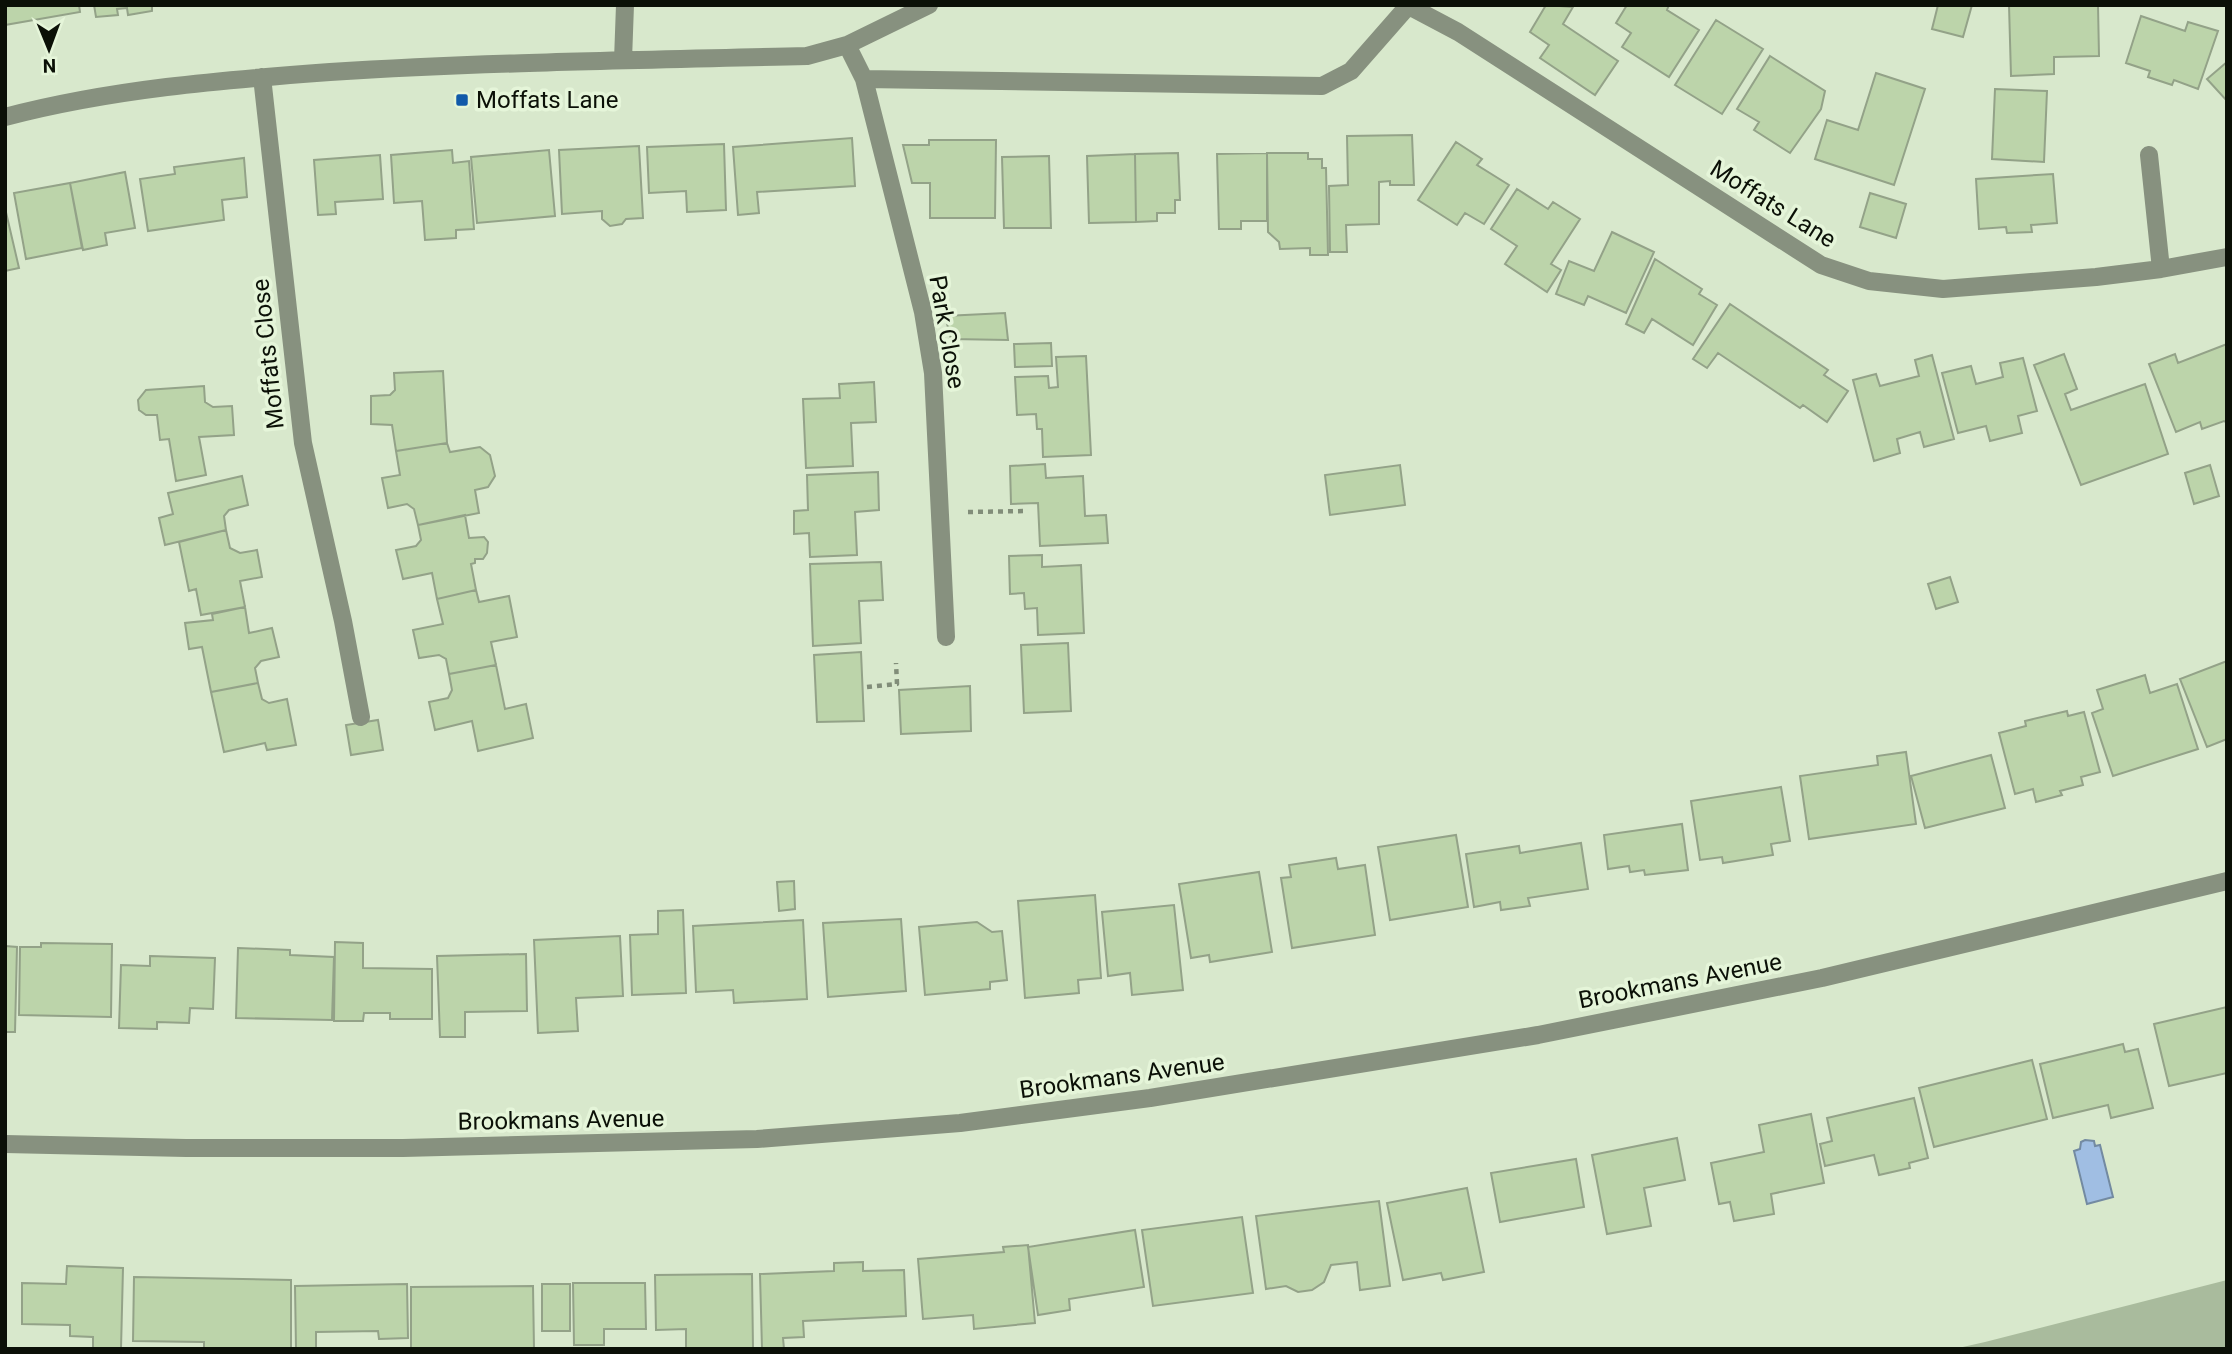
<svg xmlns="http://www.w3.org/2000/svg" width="2232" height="1354" font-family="Roboto,sans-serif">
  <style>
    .green { fill: #a9bb9d }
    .water { fill: #a0bee3; stroke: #738aa1; stroke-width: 2 }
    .building { fill: #bcd4aa; stroke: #93a288; stroke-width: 2 }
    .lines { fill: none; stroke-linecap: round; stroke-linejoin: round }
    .path { stroke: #818d79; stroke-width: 4.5; stroke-dasharray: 5 5; stroke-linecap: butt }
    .minor { stroke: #87917f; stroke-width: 18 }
    .poi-dot { fill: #115aa9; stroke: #e5f5d9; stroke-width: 2.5 }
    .labels { text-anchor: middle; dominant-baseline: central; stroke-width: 7; stroke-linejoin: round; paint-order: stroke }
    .poi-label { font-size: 24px; fill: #0b1007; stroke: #e5f5d9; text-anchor: start }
    .street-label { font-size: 24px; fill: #0b1007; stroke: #e5f5d9 }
  </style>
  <rect width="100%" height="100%" fill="#d8e8cc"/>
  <path class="green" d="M2227,1280v69h-273l31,-7z"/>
  <path class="water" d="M2085,1140l9,1 1,5 5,-1 13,52 -26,7 -13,-53 6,-2 1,-7z"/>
  <path class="building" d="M5,5h74l1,7 -75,13z
    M94,5h58v6l-24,4 -1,-7 -10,1 1,6 -22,2z
    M1546,5l27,2 -10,17 55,37 -23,34 -55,-37 9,-13 -19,-13z
    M1627,5h42l-2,5 32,20 -30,47 -47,-30 9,-14 -15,-10z
    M1938,5h34l-9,32 -31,-8z
    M2009,5h89l1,51 -45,1v17l-43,2z
    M2141,16l44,15 3,-9 30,9 -20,58 -24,-9 -2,5 -24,-8 2,-6 -24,-8z
    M1716,20l47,29 -41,65 -47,-29z
    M1770,56l55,35 -4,18 -31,44 -36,-23 5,-8 -22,-13z
    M2227,62v39l-20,-22z
    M1876,73l49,16 -31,96 -79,-26 12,-39 31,10z
    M1995,89l52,2 -3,71 -52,-3z
    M1412,135l2,50h-24v-4l-11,1v42l-33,1 1,27h-17l-1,-66 19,-1 -1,-49z
    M852,138l3,48 -98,6 2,21 -21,2 -5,-68z
    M929,140h67l-1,78h-65v-35h-18l-9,-38h26z
    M1456,142l26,17 -5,6 32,20 -25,39 -19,-11 -8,12 -39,-25z
    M724,144l2,66 -39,2 -1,-21 -37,2 -2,-46z
    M639,146l4,72 -17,1 -4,5 -12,2 -8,-7v-8l-40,3 -3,-64z
    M452,150l1,13 16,-2 5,68 -18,1v8l-31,2 -3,-39 -28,2 -3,-48z
    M549,150l6,66 -78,7 -6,-66z
    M1178,153l2,47h-5v13h-18v8l-21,1 -1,-68z
    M1267,153h41v6h14v9h4l2,87h-18v-7l-30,1 -1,-7 -11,-10z
    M1267,153v68h-26v8h-22l-2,-75z
    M1135,154l1,68 -47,1 -2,-67z
    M380,155l3,44 -48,3 1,12 -18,1 -4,-55z
    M1049,156l2,72h-47l-2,-71z
    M244,158l3,39 -25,3 2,20 -76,11 -8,-52 35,-5 -1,-7z
    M125,172l10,56 -30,5 2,12 -24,5 -13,-67z
    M2053,174l4,49 -26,2 1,7 -25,1 -1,-6 -27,2 -3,-50z
    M70,183l12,65 -56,11 -12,-66z
    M1517,189l31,20 5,-7 27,17 -29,45 10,6 -14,22 -42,-28 12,-18 -26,-17z
    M1870,193l36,11 -10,34 -36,-11z
    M5,208l14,60 -14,3z
    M1612,232l42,20 -28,61 -38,-17 -4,9 -28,-11 13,-33 25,10z
    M1655,259l47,30 -3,5 18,11 -24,40 -41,-26 -8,14 -18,-9z
    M1730,304l98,66 -4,5 24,16 -21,31 -24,-17 -3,3 -82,-55 -11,15 -14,-9z
    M1005,313l3,27 -57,-1 -6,-23z
    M1051,343l1,23 -37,1 -1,-23z
    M2227,344v79l-3,-2 -22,8 -2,-7 -24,10 -27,-68 26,-10 3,9z
    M2064,354l13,35 -12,5 6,16 74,-26 23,70 -87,31 -47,-120z
    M1932,355l22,84 -30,8 -4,-15 -23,7 3,14 -26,8 -21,-81 23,-6 4,12 39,-10 -4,-16z
    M1086,356l5,99 -48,2 -1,-28h-5l-1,-15 -19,1 -2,-38 33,-1 1,12 9,-1 -2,-30z
    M2023,358l14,53 -19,5 4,17 -32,8 -4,-15 -28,7 -16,-60 29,-7 5,18 27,-7 -3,-14z
    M443,371l4,72 -51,8 -4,-26 -21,-1v-28l19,-1 5,-5 -1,-17z
    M874,382l2,40 -25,1 2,43 -47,2 -3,-69 37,-1 -1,-14z
    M204,386l1,16 8,5 19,-1 2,29 -35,2 7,38 -30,6 -7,-42 -9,1 -3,-25h-11l-7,-5 -1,-10 8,-10z
    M447,443l3,9 30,-5 10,8 5,21 -7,11 -13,3 4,23 -61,12 -4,-16 -7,-5 -19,4 -6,-30 18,-3 -4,-24z
    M1045,464l1,14 37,-2 2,40 21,-1 2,28 -68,3 -2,-43 -27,1 -1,-38z
    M1400,465l5,40 -75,10 -5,-40z
    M2210,465l9,31 -25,8 -9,-31z
    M878,472l1,38 -24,2 2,43 -47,2 -1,-24 -15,1v-23l14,-1 -1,-35z
    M242,476l6,29 -19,5 -5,6 2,14 -61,15 -6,-27 14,-4 -5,-21z
    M465,515l4,23 15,-1 4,5 -1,11 -4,6h-8v4l-4,1 5,26 -39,9 -5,-26 -29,6 -7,-29 20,-4 5,-6 -3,-15z
    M226,530l4,18 10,5 17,-3 5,27 -22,4 5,26 -44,8 -5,-26 -7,2 -10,-49z
    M1042,555v12l39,-2 3,68 -46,2 -1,-27 -12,1 -1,-16 -14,1 -1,-38z
    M881,562l2,38 -24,1 2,42 -48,3 -3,-82z
    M1950,577l8,25 -22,7 -8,-25z
    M476,590l3,12 30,-6 8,41 -26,5 5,23 -47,9 -3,-15 -7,-4 -20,3 -6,-28 30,-6 -6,-25z
    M245,607l4,26 23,-5 7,29 -18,4 -6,7 3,15 -47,9 -9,-45 -13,2 -4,-26 28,-3 -1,-6z
    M1068,643l3,68 -47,2 -3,-68z
    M861,652l3,69 -47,1 -3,-67z
    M2227,661v78l-20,8 -27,-68z
    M496,665l9,44 21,-5 7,34 -55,13 -6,-30 -37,9 -6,-28 19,-4 4,-8 -3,-16z
    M2145,675l5,18 27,-9 21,65 -85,27 -21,-63 11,-4 -6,-19z
    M258,683l4,16 7,4 18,-4 9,46 -29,5 -2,-7 -41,9 -13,-60z
    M970,686l1,45 -70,3 -2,-44z
    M2067,711l1,5 16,-4 16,60 -19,5 2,8 -23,6 2,4 -26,7 -3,-13 -18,5 -16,-61 27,-7 -1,-5z
    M378,720l5,30 -32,5 -5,-30z
    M1906,752l10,72 -107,15 -9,-63 78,-11 -1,-9z
    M1991,755l14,53 -80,20 -14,-52z
    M1781,787l9,54 -19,3 2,11 -50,8 -1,-6 -22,3 -9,-59z
    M1682,824l6,46 -43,5 -1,-5 -14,2 -1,-6 -21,3 -4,-34z
    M1456,835l12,72 -78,13 -12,-73z
    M1581,843l7,46 -60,9 2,8 -29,4 -1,-8 -26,5 -8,-53 53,-8 1,7z
    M1336,858l2,11 27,-4 10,70 -83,13 -11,-70 10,-1 -2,-12z
    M1259,872l13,80 -62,10 -1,-7 -18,3 -12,-74z
    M794,881l1,28 -16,2 -2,-29z
    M1095,895l6,83 -23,2 1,13 -54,5 -7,-97z
    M1174,905l9,85 -51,5 -2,-22 -22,3 -6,-64z
    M683,910l3,83 -54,2 -2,-60 28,-1v-23z
    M901,919l5,72 -78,6 -5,-74z
    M803,920l4,79 -73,4 -1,-13 -37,2 -3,-66z
    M977,922l15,10 10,-1 5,49 -17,2v7l-65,6 -6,-68z
    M620,936l3,60 -47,2 2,33 -40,2 -4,-93z
    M335,942l28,1v25l69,1v50h-42v-6h-26l-1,8h-29z
    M41,943l71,1 -1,73 -92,-2 1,-68h21z
    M5,946l12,1 -2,85h-10z
    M238,948l52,2v5l44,2 -2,63 -96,-2z
    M526,954l1,57 -62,1v25h-25l-3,-81z
    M150,956l65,2 -2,51 -23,-1 -1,15 -32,-1v7l-38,-1 2,-63 29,1z
    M2227,1007v66l-58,13 -15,-62z
    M2123,1044l2,8 13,-3 15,59 -42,10 -3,-13 -55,13 -13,-54z
    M2032,1060l15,59 -113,28 -15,-59z
    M1914,1098l14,60 -19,5 1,5 -31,7 -5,-20 -49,11 -5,-22 12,-3 -5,-23z
    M1811,1114l13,69 -53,11 3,20 -40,7 -4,-19 -11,2 -8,-41 53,-11 -5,-27z
    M1677,1138l8,42 -41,8 7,38 -44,8 -15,-79z
    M1576,1159l8,48 -84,15 -9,-49z
    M1467,1188l17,84 -41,8 -2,-7 -38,7 -16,-77z
    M1379,1201l11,85 -30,4 -3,-28 -26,3 -7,17 -12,8 -14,2 -12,-6 -20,3 -10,-73z
    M1242,1217l11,76 -100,13 -11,-76z
    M1135,1230l9,57 -75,12 1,11 -32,5 -10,-68z
    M1028,1245l7,78 -61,6 -1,-14 -50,4 -5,-60 86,-7 -1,-5z
    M863,1262v9l41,-1 2,46 -103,5 1,16 -21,1 1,11h-22l-2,-75 74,-3v-8z
    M67,1266l56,2 -2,81h-28v-12l-23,-1v-11l-48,-1v-41l44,1z
    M752,1274l1,75h-67v-20l-30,1 -1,-55z
    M134,1277l157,3v69h-87v-7l-71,-1z
    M573,1283h72l1,46h-42v16h-30z
    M407,1284l1,54 -29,1 -1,-8 -62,1v17h-20l-1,-63z
    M542,1284h28v47h-28z
    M533,1286l1,63h-123v-62z"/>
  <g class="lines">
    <path class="path" d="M968,512l60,-1
      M867,687l30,-3 -1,-21"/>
    <path class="minor" d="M1407,5l51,27 363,233 48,16 74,8 153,-12 65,-8 66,-12
      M847,45l17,34 59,233 10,61 13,264
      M623,60l2,-55
      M262,77l41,366 40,178 18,96
      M864,79l458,7 29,-15 57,-65
      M5,117c106,-28 217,-37 325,-45 159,-10 318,-12 477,-16l40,-11 82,-40
      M2149,155l12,114
      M5,1144l181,4h217l354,-9 203,-16 190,-25 388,-63 284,-57 405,-97"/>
  </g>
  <rect class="poi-dot" x="455" y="93" width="14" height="14" rx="3.5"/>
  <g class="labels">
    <g class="poi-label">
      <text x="476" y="100">Moffats Lane</text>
    </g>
    <g class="street-label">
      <text transform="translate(1773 204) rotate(32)">Moffats Lane</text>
      <text transform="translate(947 332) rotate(80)">Park Close</text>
      <text transform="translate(268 354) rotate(-96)">Moffats Close</text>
      <text transform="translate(1680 981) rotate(-11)">Brookmans Avenue</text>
      <text transform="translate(1122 1076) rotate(-8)">Brookmans Avenue</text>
      <text transform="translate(561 1120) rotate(-1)">Brookmans Avenue</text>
    </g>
  </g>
  <rect width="2232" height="1354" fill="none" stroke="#0b1007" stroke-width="14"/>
  <g transform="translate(49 49) rotate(179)" stroke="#e5f5d9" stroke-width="5" paint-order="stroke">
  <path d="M0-5L12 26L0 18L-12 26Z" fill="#0b1007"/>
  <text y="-10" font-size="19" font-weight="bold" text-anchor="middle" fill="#0b1007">N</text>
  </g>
</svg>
